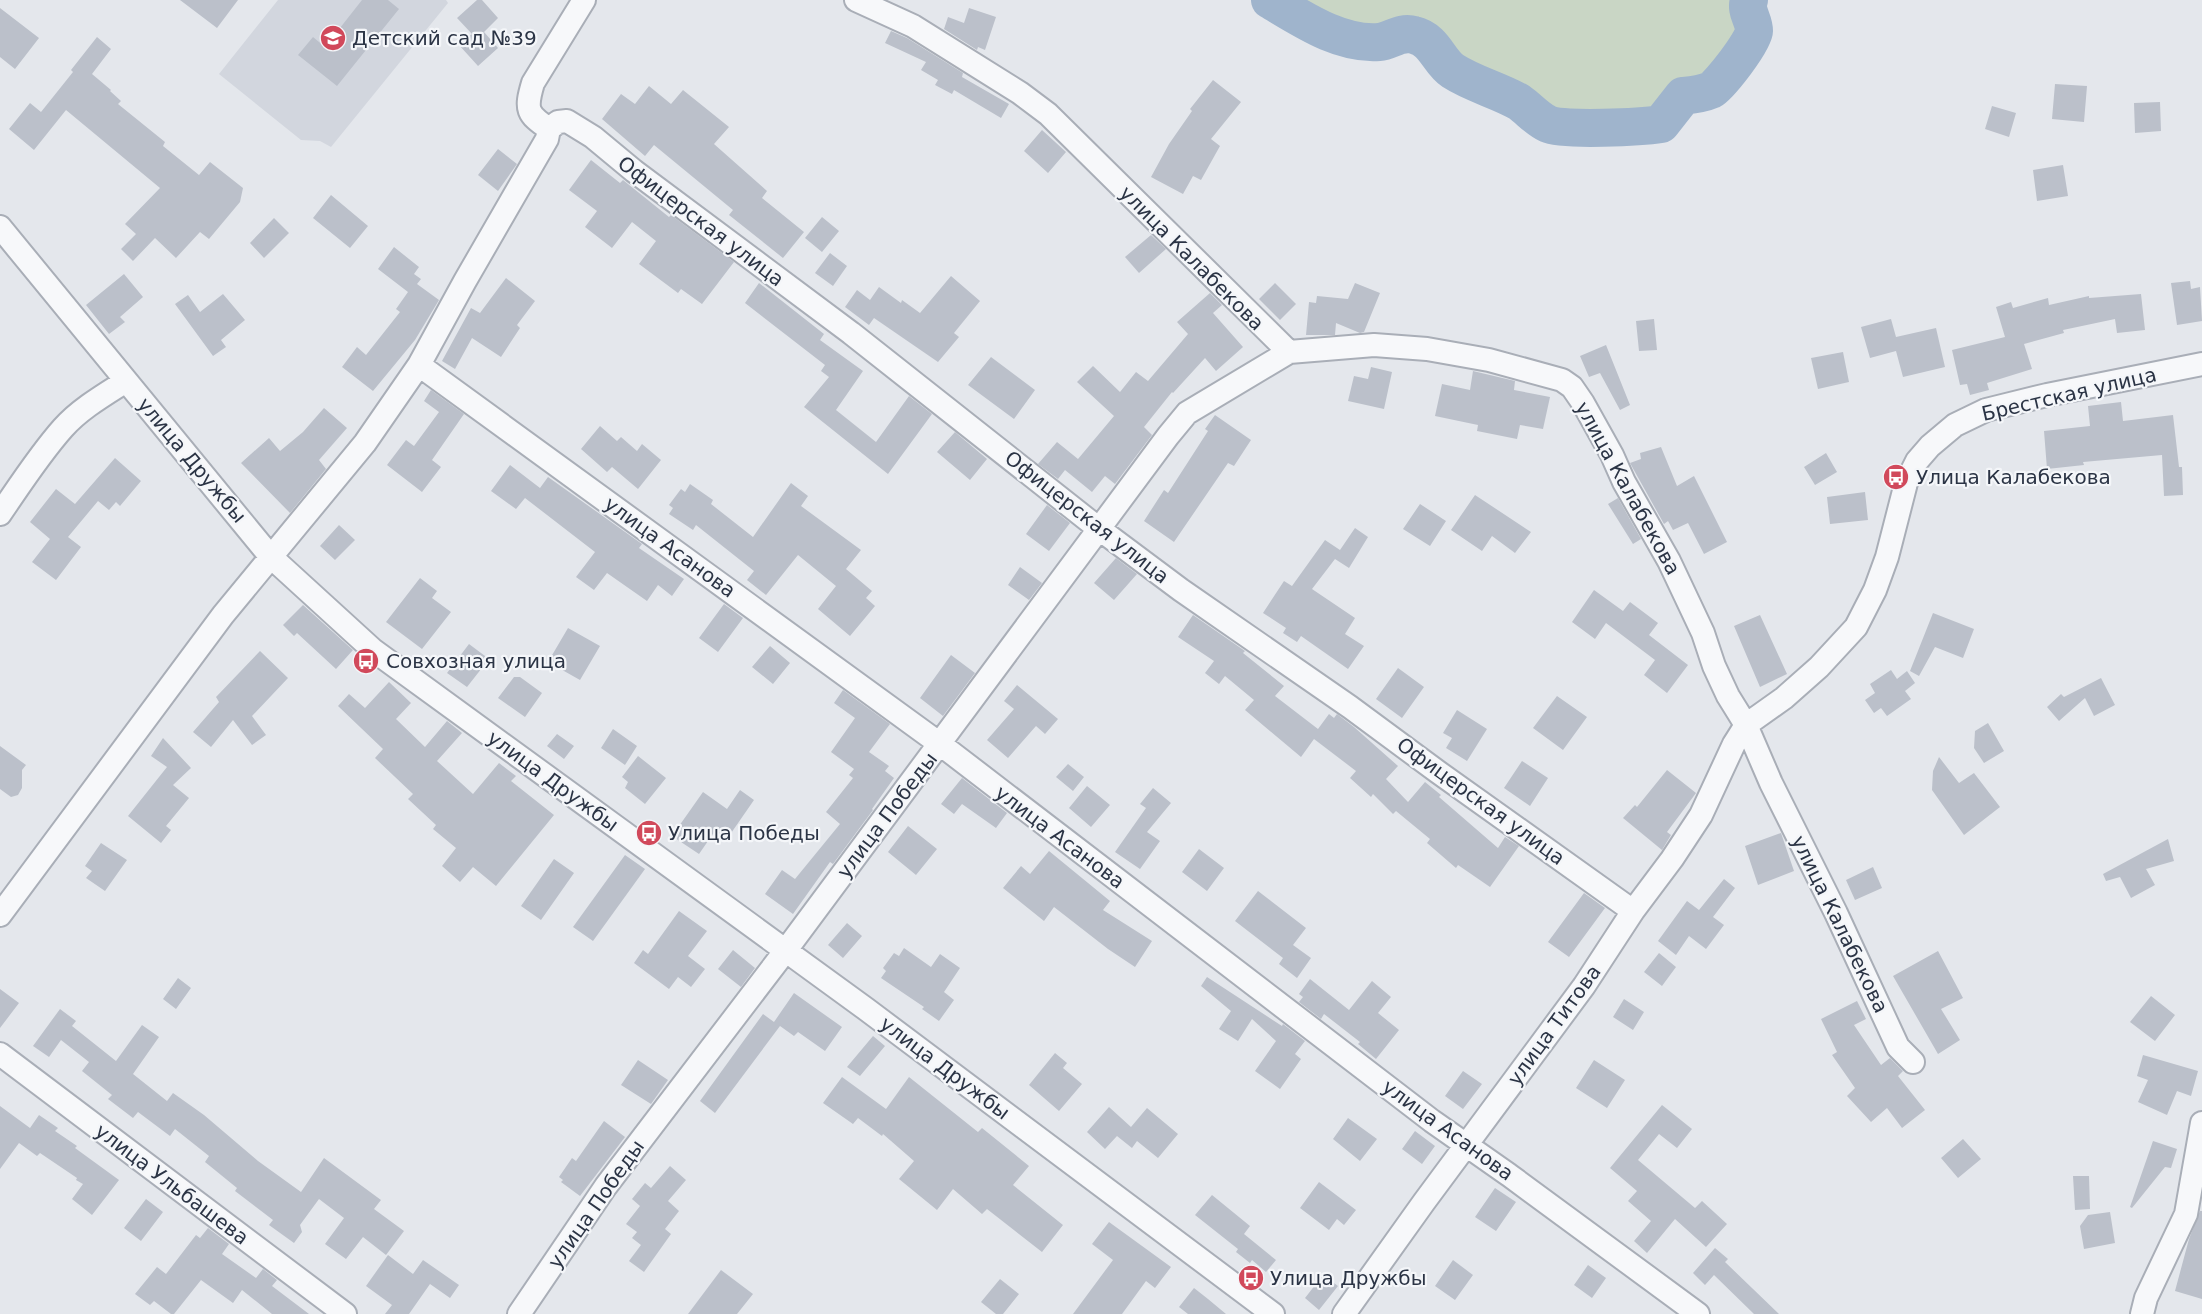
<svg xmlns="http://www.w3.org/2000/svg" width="2202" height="1314" font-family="'DejaVu Sans',sans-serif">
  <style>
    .built { fill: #d2d6de }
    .green { fill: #c9d6c5 }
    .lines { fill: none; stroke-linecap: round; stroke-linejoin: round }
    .river { stroke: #9fb4cc; stroke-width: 38 }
    .building { fill: #bbc0ca }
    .minor-casing { stroke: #a9aeb7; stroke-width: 26 }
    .minor { stroke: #f7f8fa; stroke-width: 22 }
    .labels { text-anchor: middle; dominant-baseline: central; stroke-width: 4.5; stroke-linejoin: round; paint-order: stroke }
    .poi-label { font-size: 20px; fill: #2b3445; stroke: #f4f6f9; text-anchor: start }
    .street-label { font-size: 20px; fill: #2b3445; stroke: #f4f6f9 }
  </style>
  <rect width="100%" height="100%" fill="#e4e7ec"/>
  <path class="built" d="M278,0h168l2,3 -117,144 -11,-6 -19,-1 -82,-66z"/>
  <path class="green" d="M1270,0h479c-4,12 5,19 5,31 0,10 -35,55 -43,59 -9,4 -19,5 -28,6l-22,28c-19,3 -98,7 -113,0 -11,-5 -19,-15 -29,-22 -21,-12 -46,-18 -66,-31 -15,-10 -18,-31 -39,-36 -14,-4 -23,6 -35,7 -39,3 -77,-23 -109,-42z"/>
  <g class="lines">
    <path class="river" d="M1270,0c32,19 70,45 109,42 12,-1 21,-11 35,-7 21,5 24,26 39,36 20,13 45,19 66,31 10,7 18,17 29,22 15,7 94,3 113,0l22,-28c9,-1 19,-2 28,-6 8,-4 43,-49 43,-59 0,-12 -9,-19 -5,-31"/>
  </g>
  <path class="building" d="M180,0h58l-21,28z
    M362,0h26l11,9 -62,77 -39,-31 15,-18 12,10z
    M477,0h5l16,18 -14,14 14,16 -20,18 -19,-21 13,-11 -15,-16z
    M0,8l39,30 -24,31 -15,-12z
    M969,8l27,9 -11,33 -7,-3 -1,3 -33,-21 4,-12 16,6z
    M891,31l16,7 56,35 -1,4 47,27 -8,14 -47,-28 -2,4 -17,-9 3,-5 -17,-10 5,-8 -41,-19z
    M97,37l14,12 -19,25 19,16 -1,1 11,10 -3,3 47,38 -2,4 36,29 11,-13 33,26 -3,14 -31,37 -9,-7 -24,26 -21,-20 -22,23 -12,-12 15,-15 -11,-10 35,-36 -94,-78 -32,40 -25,-21 21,-26 11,9 32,-40 -2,-2z
    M1213,80l28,22 -30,37 9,7 -19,34 -8,-4 -10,18 -32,-17 18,-33 23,-33 -2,-2z
    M2055,84l32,2 -3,36 -32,-3z
    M649,86l22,18 12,-14 46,37 -15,17 53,47 -5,7 42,34 -21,26 -54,-43 4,-5 -79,-65 -9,11 -43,-37 19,-25 14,10z
    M2160,102l1,29 -26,2 -1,-30z
    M1992,106l24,7 -7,24 -24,-8z
    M1042,130l24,22 -18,21 -24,-22z
    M498,149l19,15 -19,27 -20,-16z
    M591,160l29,23 3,-3 46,37 2,-2 63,47 -32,42 -21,-15 -3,4 -39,-29 17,-23 -24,-19 -20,26 -27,-21 12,-16 -28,-21z
    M2063,165l5,31 -31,5 -4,-31z
    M331,195l37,31 -18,22 -37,-30z
    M822,217l17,14 -17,21 -17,-14z
    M274,218l15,15 -25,25 -14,-15z
    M1151,235l15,14 -27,24 -14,-16z
    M394,247l25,20 -5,7 7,5 -4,5 22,16 -24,40 -42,51 -31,-24 15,-20 9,8 34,-43 -4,-3 12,-17 -30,-23z
    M830,253l17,13 -14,20 -18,-13z
    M124,274l19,23 -23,20 5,5 -16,12 -23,-29z
    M951,276l29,25 -26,32 5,4 -21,25 -64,-44 -5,7 -24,-18 12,-17 13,10 9,-13 22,16 1,-3 18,13z
    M506,278l29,23 -18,24 3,3 -19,29 -29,-19 -17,31 -13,-8 29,-53 9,5z
    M2190,281l1,8 9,-2 2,34 -25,4 -6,-42z
    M759,283l65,51 -4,6 43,31 -27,39 40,32 33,-46 23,18 -44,60 -84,-67 25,-30 -8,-6 4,-6 -80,-62z
    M1275,283l21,21 -16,16 -21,-21z
    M1355,283l25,10 -16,39 -4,1 -24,-10 -1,12h-29l3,-33 7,1 1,-7 31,3z
    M1210,293l12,12 -9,8 30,34 -27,24 -11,-13 -32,35 -1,-1 -28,35 8,8 -37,49 -10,-8 -13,16 -27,-22 -7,9 -20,-15 19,-22 21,17 36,-43 -37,-34 16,-16 27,26 16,-20 12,9 40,-47 -11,-12z
    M223,294l22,26 -24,20 5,7 -13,9 -38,-52 13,-9 12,17z
    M2141,294l4,36 -28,3 -2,-14 -52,11 1,3 -40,11 8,25 -45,14 2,7 -19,5 -3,-11 -7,1 -8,-35 53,-13 -9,-30 15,-5 2,6 35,-10 1,7 40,-9v2z
    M1654,319l3,31 -18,1 -3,-30z
    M1891,319l5,18 40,-9 9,39 -42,10 -7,-26 -26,7 -9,-31z
    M1606,345l24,60 -10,5 -20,-37 -11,4 -9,-21z
    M1843,352l6,30 -31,7 -7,-31z
    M991,357l44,33 -21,29 -46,-34z
    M1371,367l21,5 -8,37 -36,-8 6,-25 14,3z
    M1473,371l42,10 -1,9 36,7 -7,32 -23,-4 -3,14 -40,-8 1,-6 -43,-9 7,-32 28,6z
    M431,390l33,24 -32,46 9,7 -19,25 -35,-27 19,-25 8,6 25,-34 -15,-11z
    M2121,402l2,19 50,-6 6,52h3l1,28 -19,1 -2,-41 -79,7 1,3 -37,4 -3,-38 46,-5 -2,-20z
    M324,408l23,20 -28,32 7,9 -36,44 -49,-50 28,-25 11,13 23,-19z
    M1215,415l36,25 -17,26 -6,-3 -54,79 -30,-21 20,-31 4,3 40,-62 -3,-2z
    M600,426l17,15 4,-4 16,14 5,-7 19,16 -23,29 -26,-22 -5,5 -26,-23z
    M955,432l32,27 -17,21 -33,-28z
    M1661,447l16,39 17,-10 33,66 -23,12 -16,-31 -15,7 -5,-9 -4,3 -34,-61 11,-4 -1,-6z
    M1826,453l11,19 -22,13 -11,-18z
    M115,458l26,23 -21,25 -4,-4 -7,8 -11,-9 -30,36 13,10 -25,33 -24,-18 18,-23 -20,-17 26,-33 19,15z
    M510,465l30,23 8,-11 94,67 -3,4 45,31 -12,17 -14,-11 -11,16 -40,-28 -13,17 -18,-13 19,-25 -70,-54 -9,11 -25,-18z
    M791,483l17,13 -7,10 60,44 -15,19 26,22 -6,7 9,8 -25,30 -32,-27 18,-23 -38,-31 -32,40 -19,-15 7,-9 -58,-46 -3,5 -24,-16 4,-6 -4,-3 12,-16 4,3 5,-8 23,16 -2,4 42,33z
    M1865,492l3,28 -38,4 -3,-27z
    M1475,495l56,37 -16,21 -23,-17 -10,15 -31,-21z
    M1618,498l23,41 -8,5 -25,-40z
    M1420,504l26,17 -16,25 -27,-17z
    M1047,505l23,18 -21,28 -23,-17z
    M339,525l16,15 -20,20 -15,-14z
    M1355,528l13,9 -19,31 -14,-9 -23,30 43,29 -10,16 19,12 -16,23 -47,-33 -4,6 -14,-9 3,-5 -23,-15 21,-32 8,5 33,-46 15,10z
    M1116,558l21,16 -23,26 -20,-17z
    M1020,567l22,16 -13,17 -21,-15z
    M420,578l17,13 -5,7 19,14 -29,37 -36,-27z
    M1594,590l29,21 7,-9 28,21 -9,12 39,30 -21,28 -23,-18 11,-15 -49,-37 -11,16 -23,-17z
    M724,604l19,14 -25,34 -19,-14z
    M303,605l50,45 -17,19 -39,-36 -3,3 -11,-11z
    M1933,613l41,16 -11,29 -28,-11 -16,29 -9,-5z
    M1193,615l52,36 -2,2 41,33 -9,10 43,33 11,-15 5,4 3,-4 17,13 44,39 -12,13 22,23 17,-20 16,13 -2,2 59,51 7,-11 14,9 -29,41 -32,-22 -2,3 -29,-25 3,-4 -34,-28 -3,3 -20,-20 -2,3 -21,-19 6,-7 -42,-32 -13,18 -56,-47 9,-10 -29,-24 -6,8 -14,-11 9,-12 -36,-24z
    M1760,615l27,59 -27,13 -26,-61z
    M568,628l32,18 -20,34 -32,-18z
    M469,644l20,15 -22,28 -20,-14z
    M770,646l20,17 -17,21 -21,-17z
    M260,651l28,27 -36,38 14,19 -14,10 -19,-25 -22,27 -18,-15 26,-30 -3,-5z
    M951,655l24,18 -32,43 -23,-18z
    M1398,668l26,19 -22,31 -26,-19z
    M1891,670l6,9 10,-8 8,12 -10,8 6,8 -24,17 -6,-8 -7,5 -9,-13 10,-7 -5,-9z
    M514,677h6l22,16 -17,24 -27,-19z
    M2101,678l14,27 -21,11 -9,-18 -26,23 -12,-14 14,-13 3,3z
    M389,682l22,21 -15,16 29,28 22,-26 15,12 -25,28 36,33 26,-31 17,13 -5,5 43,34 -58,71 -23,-19 -13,15 -18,-16 14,-18 -23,-19 3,-4 -28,-26 5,-5 -38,-36 8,-9 -45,-43 11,-12 16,14z
    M1017,685l41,34 -13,15 -9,-8 -28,32 -21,-18 27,-31 -10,-8z
    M843,690l47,34 -21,28 20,14 -4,5 9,7 -22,31 1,1 -40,54 -3,-2 -37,52 -28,-20 17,-24 13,9 45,-55 -14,-12 27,-34 -4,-3 5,-6 -23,-17 24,-34 -21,-15z
    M1557,696l30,21 -24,33 -30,-22z
    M1457,710l30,19 -20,32 -21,-13 6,-10 -9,-5z
    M1988,723l16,28 -20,12 -10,-15 1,-17z
    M613,729l24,17 -12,19 -24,-17z
    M557,734l17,12 -10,13 -17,-13z
    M163,738l28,30 -18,17 16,13 -23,28 5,4 -10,13 -33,-27 39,-49 -16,-11z
    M0,746l26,19 -4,5v18l-4,7 -7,2 -11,-8z
    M638,756l28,22 -21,26 -20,-16 3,-6 -6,-5z
    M1939,757l20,26 15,-10 26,34 -36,28 -32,-45 1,-19z
    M1522,761l26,17 -18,28 -26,-18z
    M1068,764l16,13 -11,14 -17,-14z
    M1667,770l29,23 -29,39 4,3 -9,15 -39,-32 12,-13 2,2z
    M962,778l45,35 -11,15 -34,-24 -8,10 -13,-10z
    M1087,786l23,19 -19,22 -22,-19z
    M1153,788l18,15 -24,29 13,9 -20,28 -25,-17 31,-44 -6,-4z
    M740,790l14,10 -27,39 -12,-8 -16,23 -27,-18 31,-44 24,17z
    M908,826l29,23 -21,26 -28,-23z
    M1781,833l13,38 -36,14 -13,-39z
    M2168,839l6,22 -28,8 9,16 -24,13 -11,-21 -14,4 -3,-7z
    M101,843l26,17 -22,31 -19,-13 6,-7 -7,-5z
    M1199,849l25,19 -17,23 -25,-19z
    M1049,851l61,50 -7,9 49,31 -17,26 -27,-18 -54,-42 -10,14 -41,-33 18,-22 9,8z
    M625,855l20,14 -52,72 -20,-14z
    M554,859l20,14 -33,47 -20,-14z
    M1873,867l9,21 -27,12 -9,-20z
    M1724,879l11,9 -22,29 11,8 -18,24 -17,-13 -13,19 -18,-14 29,-40 12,9z
    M1258,891l48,37 -13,17 18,13 -14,20 -18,-14 4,-6 -48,-37z
    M1584,893l21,15 -36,49 -21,-15z
    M679,911l28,20 -19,25 17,13 -14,18 -13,-10 -9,12 -35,-26 9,-13 5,4z
    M847,923l15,13 -19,22 -15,-13z
    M904,948l27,19 9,-13 20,14 -16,24 10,8 -15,21 -17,-12 2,-2 -43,-29 5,-7 -3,-3 11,-15 5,3z
    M733,950l22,18 -14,19 -23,-18z
    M1938,951l25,47 -22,11 19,31 -22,14 -45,-78z
    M1659,953l17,14 -14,19 -18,-14z
    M1207,977l75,49 1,-2 22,17 -10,13 6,5 -21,30 -25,-18 21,-30 -24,-22 -14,22 -19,-12 12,-18 -30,-25z
    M178,978l13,10 -15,21 -13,-10z
    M1310,979l39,31 23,-29 19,16 -13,16 21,17 -23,29 -18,-15 2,-2 -36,-28 -3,5 -22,-17 4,-5 -4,-3z
    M0,989l19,14 -19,25z
    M794,993l48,34 -17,24 -27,-19 -4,4 -14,-10 -65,87 -15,-12 63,-87 11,8z
    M2151,996l24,19 -20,26 -25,-19z
    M1624,999l20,13 -11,18 -20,-13z
    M1857,1001l9,18 -12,6 27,40 9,-7 13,13 -5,5 27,34 -23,18 -15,-20 -16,14 -24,-26 8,-8 -23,-33 5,-3 -16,-33z
    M60,1009l16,12 -4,5 44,35 26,-36 17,12 -26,37 34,27 6,-8 31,22 54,46 43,31 23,-34 57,42 -7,9 30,22 -18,24 -23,-18 -17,22 -21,-15 19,-26 -25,-19 -19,26 2,7 -8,11 -25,-18 4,-5 -38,-29 2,-3 -32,-26 4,-6 -34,-27 -5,7 -32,-24 -5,6 -25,-19 4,-4 -30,-24 7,-9 -28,-22 -12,17 -16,-11z
    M873,1036l12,10 -25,30 -13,-9z
    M1055,1053l12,10 -4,5 19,16 -23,27 -30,-26z
    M2143,1055l55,16 -7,25 -14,-5 -10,24 -29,-13 10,-22 -11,-4z
    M638,1060l30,20 -17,24 -30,-19z
    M1594,1060l31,20 -18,28 -31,-20z
    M1463,1071l19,13 -19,25 -18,-13z
    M842,1077l44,32 23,-32 69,55 4,-4 47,38 -16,19 50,40 -21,27 -55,-43 -5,5 -29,-25 -16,21 -38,-31 15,-18 -31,-27 -1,2 -24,-18 -5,6 -30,-21z
    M1662,1105l30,24 -15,19 -18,-14 -21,26 57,48 7,-7 25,23 -21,23 -31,-28 -28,34 -13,-12 17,-20 -23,-20 9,-10 -27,-23z
    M0,1106l30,22 9,-13 19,13 -3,3 22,15 -2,2 44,32 -27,35 -20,-16 11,-15 -7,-4 1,-2 -37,-25 -3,3 -18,-13 -19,26z
    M1109,1107l22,20 16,-19 31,26 -20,24 -21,-17 -5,7 -15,-12 -12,13 -18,-17z
    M1348,1118l29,21 -17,22 -27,-22z
    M604,1121l21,16 -45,59 -19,-14 2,-2 -4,-3 13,-19 4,3z
    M1415,1131l20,15 -13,18 -20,-15z
    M1963,1139l18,20 -23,19 -17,-20z
    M2153,1141l24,8 -6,19 -6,-1 -33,41 -2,-1z
    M670,1166l16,14 -18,21 11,10 -14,18 6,5 -27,38 -15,-11 12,-16 -9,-7 5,-6 -11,-8 14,-18 -8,-7 13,-16 6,5z
    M2073,1176h16l1,33 -15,1z
    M1319,1182l37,28 -12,15 -7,-6 -8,11 -29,-22z
    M1495,1188l21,14 -20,29 -21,-14z
    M1212,1195l38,31 -6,8 32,26 -10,12 -14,-12 -2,3 -14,-11 2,-3 -43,-34z
    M146,1199l17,13 -22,29 -17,-13z
    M2200,1211h2v88l-27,-8 14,-52z
    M2110,1212l5,31 -31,6 -4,-23 8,-11z
    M1109,1222l62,45 -16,21 -9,-7 -24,33h-49l40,-54 -21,-16z
    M208,1228l21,16 -7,10 34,24 7,-9 14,11 -5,6 37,28h-37l-30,-24 -9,13 -32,-23 -27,34h-3l-17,-13 -4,4 -15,-11 22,-27 9,7 30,-39 4,3z
    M1715,1248l13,11 -3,3 54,52h-25l-40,-39 -9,10 -12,-12z
    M388,1255l25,19 10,-14 36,25 -9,13 -20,-14 -21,30h-24l7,-9 -26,-19z
    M1453,1260l20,15 -18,25 -20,-14z
    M1588,1265l18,13 -14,20 -18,-13z
    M721,1270l32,24 -16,20h-49z
    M1323,1275l15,11 -19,24 -14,-12z
    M1000,1279l19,15 -16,20h-7l-15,-12z
    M1194,1288l14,11 18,15h-38l-9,-7z"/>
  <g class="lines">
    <g class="minor-casing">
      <path id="minor" d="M856,0l57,26 107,67 28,21 241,238 85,-7 53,4 62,11 73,20 10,7 11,16 29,52 12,27 45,79 34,72 11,33 14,30 18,29 25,58 65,130 62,134 15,15
        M549,129l9,-7 9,-1 26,16 41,34 217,162 247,195 83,62 169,117 88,65 195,139
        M0,227l270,329 103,94 493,359 407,305
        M419,365l521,379 492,377 77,54 189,139
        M0,514c20,-29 39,-59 63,-86 17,-19 41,-33 63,-47
        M0,915l223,-300 142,-172 54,-78 46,-84 82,-142 2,-10c-22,-15 -24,-19 -16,-46l51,-83
        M0,1054l345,260
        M519,1314l87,-128 180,-236 382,-514 19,-23 102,-61
        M1344,1314l80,-112 160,-216 49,-75 39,-52 29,-44 33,-71 12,-19 38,-27 35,-31 37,-40 19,-37 12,-33 19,-74 11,-22 13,-15 25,-21 31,-15 61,-15 155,-31
        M2142,1314l4,-16 40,-84 16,-91"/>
    </g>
    <use href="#minor" class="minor"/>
  </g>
  <defs>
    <g id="school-disc" transform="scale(1.35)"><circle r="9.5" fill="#d1495b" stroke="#f4f6f9"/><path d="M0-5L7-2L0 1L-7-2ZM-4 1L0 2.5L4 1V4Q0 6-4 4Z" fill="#fff"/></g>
    <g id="bus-disc" transform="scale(1.35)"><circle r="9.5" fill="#d1495b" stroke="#f4f6f9"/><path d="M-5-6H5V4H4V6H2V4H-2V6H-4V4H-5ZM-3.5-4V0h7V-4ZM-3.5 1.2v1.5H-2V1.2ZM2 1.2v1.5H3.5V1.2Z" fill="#fff"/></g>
  </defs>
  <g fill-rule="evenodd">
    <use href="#school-disc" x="333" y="38"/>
    <use href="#bus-disc" x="1896" y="477"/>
    <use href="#bus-disc" x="366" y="661"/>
    <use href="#bus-disc" x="649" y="833"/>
    <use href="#bus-disc" x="1251" y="1278"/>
  </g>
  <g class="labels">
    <g class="poi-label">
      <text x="352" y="38">Детский сад №39</text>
      <text x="1916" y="477">Улица Калабекова</text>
      <text x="386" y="661">Совхозная улица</text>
      <text x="668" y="833">Улица Победы</text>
      <text x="1270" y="1278">Улица Дружбы</text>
    </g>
    <g class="street-label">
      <text transform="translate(701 221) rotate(37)">Офицерская улица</text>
      <text transform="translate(1192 258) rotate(45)">улица Калабекова</text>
      <text transform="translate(2069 394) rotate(-13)">Брестская улица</text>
      <text transform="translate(192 460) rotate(50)">улица Дружбы</text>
      <text transform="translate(1628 488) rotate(61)">улица Калабекова</text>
      <text transform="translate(1087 517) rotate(38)">Офицерская улица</text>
      <text transform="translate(670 547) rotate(36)">улица Асанова</text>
      <text transform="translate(553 781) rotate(36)">улица Дружбы</text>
      <text transform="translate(1481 801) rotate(36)">Офицерская улица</text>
      <text transform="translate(887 815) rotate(-53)">улица Победы</text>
      <text transform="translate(1060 837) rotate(37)">улица Асанова</text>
      <text transform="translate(1840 924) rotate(64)">улица Калабекова</text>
      <text transform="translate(1554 1025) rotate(-54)">улица Титова</text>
      <text transform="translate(945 1068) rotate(37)">улица Дружбы</text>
      <text transform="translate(1448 1130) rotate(36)">улица Асанова</text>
      <text transform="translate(172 1184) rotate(37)">улица Ульбашева</text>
      <text transform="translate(596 1204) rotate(-55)">улица Победы</text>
    </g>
  </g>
</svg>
